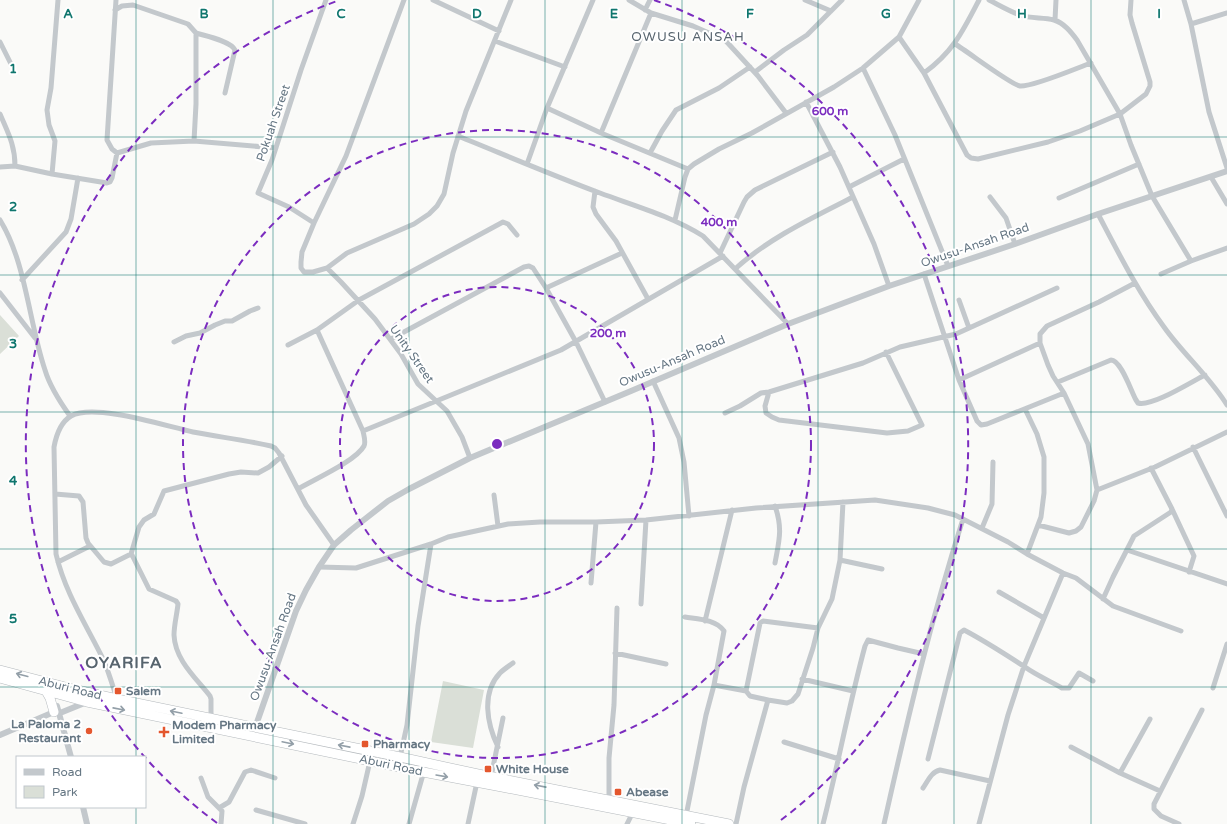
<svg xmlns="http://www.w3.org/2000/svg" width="1227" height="824" font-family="'Varela Round',sans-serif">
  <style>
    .green { fill: #dadfd7 }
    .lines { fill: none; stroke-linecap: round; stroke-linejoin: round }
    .trunk-casing { stroke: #b4b9bd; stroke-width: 10 }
    .minor { stroke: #c3c8cc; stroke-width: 5 }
    .tertiary { stroke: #c3c8cc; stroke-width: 6 }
    .trunk { stroke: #fff; stroke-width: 9 }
    .oneway { stroke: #939fa8 }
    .grid { fill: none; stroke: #0f766e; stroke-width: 1; stroke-opacity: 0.55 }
    .ring { fill: none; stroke: #7b2cbf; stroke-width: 2; stroke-dasharray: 7 5 }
    .poi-dot { fill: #e4572e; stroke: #fff; stroke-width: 1.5 }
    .labels { text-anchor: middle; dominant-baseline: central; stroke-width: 4; stroke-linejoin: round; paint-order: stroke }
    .street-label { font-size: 12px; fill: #657683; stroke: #fff }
    .poi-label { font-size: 12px; font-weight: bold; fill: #657683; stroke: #fff; text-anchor: start }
    .neighbourhood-label { font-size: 13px; letter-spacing: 1px; fill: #57646e; stroke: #fff }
    .district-label { font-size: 16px; font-weight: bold; letter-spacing: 1px; fill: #57646e; stroke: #fff }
    .grid-label { font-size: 13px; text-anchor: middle; font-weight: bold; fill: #0f766e; stroke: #fff; stroke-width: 4; stroke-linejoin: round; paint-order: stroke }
    .centre { fill: #7b2cbf; stroke: #fff; stroke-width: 2 }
    .ring-label { font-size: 12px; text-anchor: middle; font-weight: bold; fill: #7b2cbf; stroke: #fff; stroke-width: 4; stroke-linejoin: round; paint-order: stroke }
  </style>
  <rect width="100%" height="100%" fill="#fafaf8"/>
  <path class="green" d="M0,315l19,21 -19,18z
    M443,681l41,9 -11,58 -42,-6z"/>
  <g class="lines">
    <g class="trunk-casing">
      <path id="trunk" d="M0,670l73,19 44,10 283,58 78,17 251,50
        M0,678l87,24 336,70 79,15 189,37
        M46,691l4,7 4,14"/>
    </g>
    <path class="minor" d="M404,0l-58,156 -32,67 -12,29 -1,10v6l3,4h9l14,-4 20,-15 67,-29 15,-10 8,-8 7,-12 9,-41 13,-42 45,-111
      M433,0l66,31
      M805,0l26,11
      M989,0c10,5 20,11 31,15 11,4 23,2 34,5 10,3 17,12 23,20l43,74 11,31 21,51 39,65 36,-13
      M1184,0l7,24 18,88 18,56
      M115,10l7,-4 11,-1 55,19 8,9v71l-2,37
      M645,10l5,-10
      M651,13l42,13 32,14 33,36 28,37
      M1055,20l1,-20
      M1191,24l36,-11
      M196,33c10,3 35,8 39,17l-10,43
      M899,37l25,36 43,82 4,3 7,1 70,-17 32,-11 40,-17 26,-20 4,-8v-4l-18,-59 -2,-8 1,-15
      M495,41l70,26
      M0,42l12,24
      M955,44c12,7 55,40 65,42 13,1 57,-18 71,-23
      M863,68l32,67 53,131
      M755,72l29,-22 23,-15 35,-35
      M924,73c29,-21 39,-42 55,-73
      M806,102l34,65 34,77 15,42
      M547,108l54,25 87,36
      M0,114c8,19 15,31 15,52
      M601,133l50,-120 -22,-13
      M458,136c47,19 94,39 142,57 35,13 71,23 103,43l85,88
      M117,153l34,-10 43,-2 82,7
      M650,153l12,-22 14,-21 43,-22 31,-21
      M527,164l20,-56 46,-108
      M0,167l15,-1 37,8 55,9 3,-1 2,-4 5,-25 -5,-4 -5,-9 9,-140
      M52,174l3,-33 -6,-16 -2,-15 4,-22 7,-88
      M1211,177l16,27
      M849,187l55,-28
      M595,191l-2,16 3,7 20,27 32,58
      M990,197l16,21 9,26
      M1059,198l80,-34
      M1098,214c20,38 40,78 66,113 19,27 45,49 63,78
      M0,220c26,42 29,103 45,150 5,17 15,32 25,46
      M675,220l10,-43 3,-8 6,-5 25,-15 33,-16 82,-46 29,-19 36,-31 20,-37
      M314,223l-25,-16 -31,-14 14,-33 29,-90 25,-70
      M720,253l24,-51 3,-5 8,-7 78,-38
      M327,268l14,14 34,37 26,35 17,30 29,27 15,26 8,21
      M735,269c34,-31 77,-51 118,-72
      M924,274l35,106 18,41 4,4 6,-1 77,-31
      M1161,274l30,-13
      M22,280l44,-48 5,-13 7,-41
      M546,288l76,-35
      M0,293l35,45
      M959,300l10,28
      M391,339l133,-72 5,-1 4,2 13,20 30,54 29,60
      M174,342l12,-6 14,-3 15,-8 10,-4h7l18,-10 8,-3
      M288,345l29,-15
      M959,380l81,-37
      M653,381l26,57 5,24 5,54
      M1058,382l53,-22c10,0 20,31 25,40l2,3c14,4 53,-21 67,-28
      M769,392l-4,14 1,7 6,4 7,3 108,13 21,-2 14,-6 -36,-73
      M1025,409l12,25 7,23v36l-3,24 -14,37
      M725,413l15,-7 21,-13 8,-1 94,-29 37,-16 56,-13 101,-46
      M363,431l198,-81 162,-94
      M1193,447l34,69
      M298,489c15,-9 58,-28 66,-43 2,-4 0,-10 -1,-15l-46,-101 42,-30 144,-78 5,2 9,11
      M1097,490l-9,-46 -24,-51 -11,-17 -5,-11 -8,-22v-9l7,-8 52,-24 36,-19
      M55,494l24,2 4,6 3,36 2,5 16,19 7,2 18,-9h3l17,34 27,12 2,3c-1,10 -4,21 -4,31 1,25 22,43 36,61l1,3v20
      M494,495l4,31
      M775,506c8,23 4,35 0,57
      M1172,509l22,47 -5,16
      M1038,525l31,8 7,-2 5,-4 13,-26 3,-11 58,-23 72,-35
      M982,528l10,-24 1,-42
      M1127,550l100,34
      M131,554l8,-27 5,-7 10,-6 10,-23 65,-17 12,-2 17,1 11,-6 13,-11
      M840,560l42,9
      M58,562l32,-16
      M319,567l37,1 75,-24 17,-7 60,-13 32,-2h56l50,-2 110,-12 119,-8 53,8 27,7 53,27 19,12 36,19 13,5 37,28 68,25
      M591,583l5,-61
      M999,592l45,26
      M1103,599l10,-22 21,-41 37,-24 1,-3 -21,-41
      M641,604l5,-84
      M685,617c12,2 31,2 39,14l-10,54
      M705,621l27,-111
      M615,653l51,11
      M802,679l51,12
      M1213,688l14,-44
      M117,699c-4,-12 -8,-26 -13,-38 -17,-35 -39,-68 -48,-107l-2,-107c2,-11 7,-25 17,-31 24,-13 94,10 122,16 26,5 52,8 78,14l4,2 4,5 27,52 28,40
      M768,700l-18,-4 -4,-5 14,-68 3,-2 55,7
      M784,742l55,17
      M498,747c-11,-23 -17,-54 2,-74 4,-4 9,-7 13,-10
      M1071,747l49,26 40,18
      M400,757l7,-32 11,-99 13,-82
      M928,759l32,-126 4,-3c21,11 41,24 61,37 11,8 25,14 37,21h7l10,-15 14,8
      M1120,773l30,-54
      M491,777l12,-59
      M201,778l7,19 14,14 -1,13
      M923,788c5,-7 8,-16 17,-18l50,11
      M609,800v-42l5,-53 3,-97
      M219,808l10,-6 16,-30 6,-2 24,8
      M256,810l49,14
      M686,816l20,-101 8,-30 32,6
      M353,824l9,-28 8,-35
      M409,824l15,-53
      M468,824l9,-42
      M627,824l6,-12
      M736,824l8,-37 24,-87 19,3 5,-2 6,-7 15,-46 5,-20 14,-29 8,-39 3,-58
      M823,824c15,-59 26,-119 42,-178l3,-6 30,8 26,6
      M884,824c23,-103 47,-205 79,-305
      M979,824l29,-109 16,-49 39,-93
      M1179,824l-18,-8 -7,-7v-5l48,-94"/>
    <path class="tertiary" d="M57,706l14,51
      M255,728l41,-117 10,-21 13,-23 15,-22 17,-15 37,-29 21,-12 61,-31 161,-67 157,-67 101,-38 126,-42 83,-30 129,-43
      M0,735l54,-23 6,1 27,-11
      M83,807l4,17"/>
    <use href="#trunk" class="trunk"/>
  </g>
  <defs><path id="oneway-shaft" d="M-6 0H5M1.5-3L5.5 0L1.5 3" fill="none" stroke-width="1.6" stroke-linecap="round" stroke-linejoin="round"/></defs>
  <g class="oneway">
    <use href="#oneway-shaft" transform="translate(22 675) rotate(-165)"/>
    <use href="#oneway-shaft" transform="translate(119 709) rotate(11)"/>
    <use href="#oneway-shaft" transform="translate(176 712) rotate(-168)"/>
    <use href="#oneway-shaft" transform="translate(288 743) rotate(12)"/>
    <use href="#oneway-shaft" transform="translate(344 746) rotate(-169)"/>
    <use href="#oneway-shaft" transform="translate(442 776) rotate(10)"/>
    <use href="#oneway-shaft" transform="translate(540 786) rotate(-169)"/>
  </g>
  <path class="grid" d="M136,0v757M273,0v824M409,0v824M545,0v824M682,0v824M818,0v824M954,0v824M1091,0v824M0,137h1227M0,275h1227M0,412h1227M0,549h1227M0,687h1227M136,807v17"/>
  <g class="ring">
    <circle cx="497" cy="444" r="157"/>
    <circle cx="497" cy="444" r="314"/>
    <path d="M217 823A471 471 0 0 1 340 0M654 0A471 471 0 0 1 777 823"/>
  </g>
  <g class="poi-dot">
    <rect x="114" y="687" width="8" height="8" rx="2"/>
    <circle cx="89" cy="731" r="4"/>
    <path d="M162 726h4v4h4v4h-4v4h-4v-4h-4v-4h4z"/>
    <rect x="361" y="740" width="8" height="8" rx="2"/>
    <rect x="484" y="765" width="8" height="8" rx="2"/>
    <rect x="614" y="788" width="8" height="8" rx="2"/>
  </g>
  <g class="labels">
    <g class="street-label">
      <text transform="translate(273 123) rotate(-71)">Pokuah Street</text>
      <text transform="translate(975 245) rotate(-19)">Owusu-Ansah Road</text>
      <text transform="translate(412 354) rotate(55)">Unity Street</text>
      <text transform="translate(672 361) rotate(-23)">Owusu-Ansah Road</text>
      <text transform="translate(273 647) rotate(-70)">Owusu-Ansah Road</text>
      <text transform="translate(70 688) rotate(14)">Aburi Road</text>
      <text transform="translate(391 765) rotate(12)">Aburi Road</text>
    </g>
    <g class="poi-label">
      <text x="126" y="691">Salem</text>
      <text x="81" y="724" text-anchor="end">La Paloma 2<tspan x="81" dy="14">Restaurant</tspan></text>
      <text x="172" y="725">Modem Pharmacy<tspan x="172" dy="14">Limited</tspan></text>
      <text x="373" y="744">Pharmacy</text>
      <text x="496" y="769">White House</text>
      <text x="626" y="792">Abease</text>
    </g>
    <g class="neighbourhood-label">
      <text x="688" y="37">OWUSU ANSAH</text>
    </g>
    <g class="district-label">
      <text x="124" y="663">OYARIFA</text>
    </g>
  </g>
  <g class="grid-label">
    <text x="68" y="18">A</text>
    <text x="204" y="18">B</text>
    <text x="341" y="18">C</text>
    <text x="477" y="18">D</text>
    <text x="614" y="18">E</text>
    <text x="750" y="18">F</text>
    <text x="886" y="18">G</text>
    <text x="1022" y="18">H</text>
    <text x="1159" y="18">I</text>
    <text x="13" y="73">1</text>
    <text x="13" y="211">2</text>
    <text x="13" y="348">3</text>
    <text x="13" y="485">4</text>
    <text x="13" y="623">5</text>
  </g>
  <circle cx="497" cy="444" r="6" class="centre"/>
  <g class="ring-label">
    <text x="830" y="115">600 m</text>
    <text x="719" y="226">400 m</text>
    <text x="608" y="337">200 m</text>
  </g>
  <rect x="16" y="756" width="130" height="52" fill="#ffffff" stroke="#c1c8cd"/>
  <rect x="24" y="769" width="20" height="6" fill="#c3c8cc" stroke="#c1c8cd"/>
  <text x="52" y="776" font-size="12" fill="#657683">Road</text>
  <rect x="24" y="786" width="20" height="12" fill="#dadfd7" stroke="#c1c8cd"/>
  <text x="52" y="796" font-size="12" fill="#657683">Park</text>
</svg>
